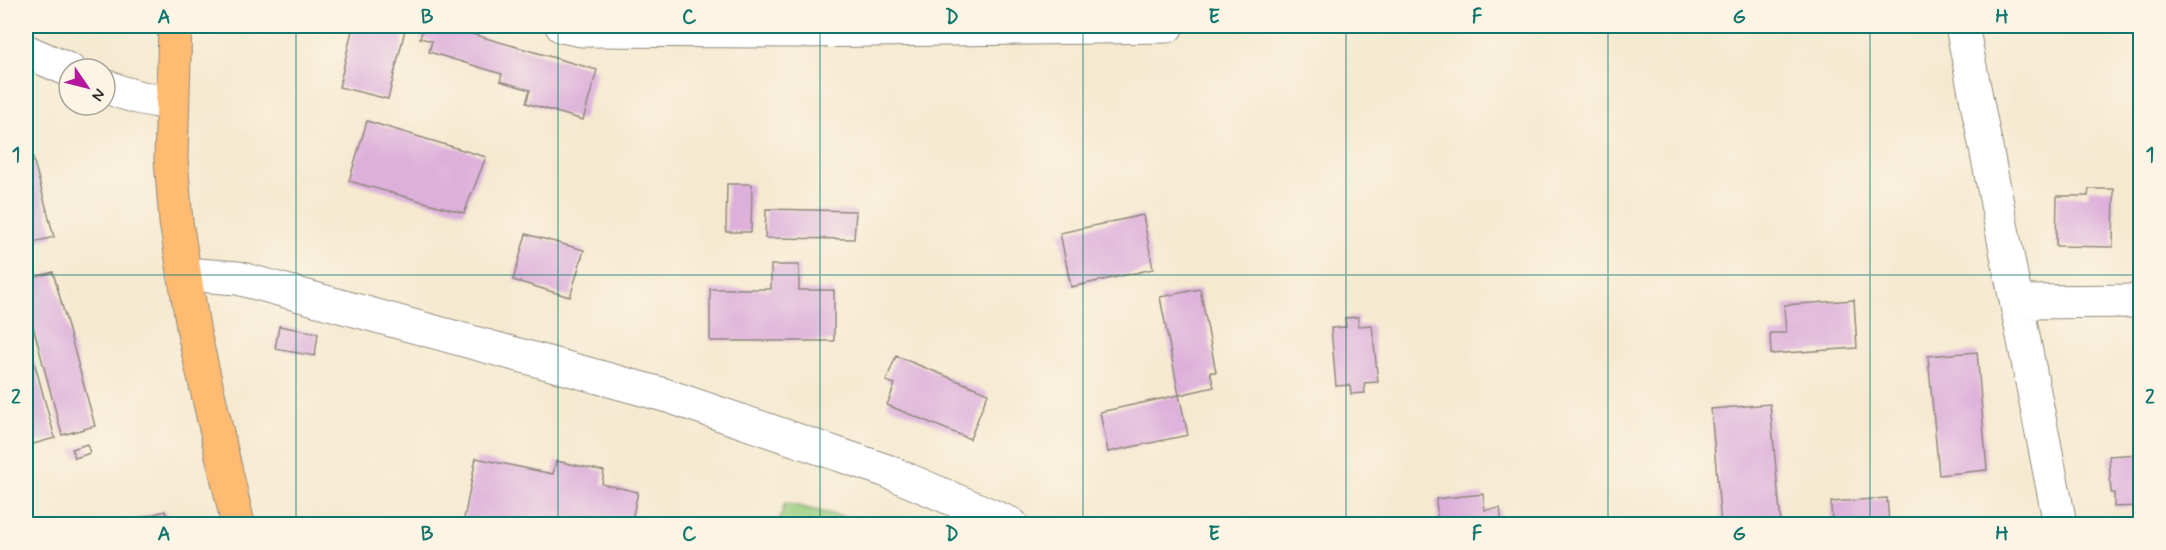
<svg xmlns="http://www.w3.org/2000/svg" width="2166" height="550" font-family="Mynerve,sans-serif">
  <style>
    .green { fill: #9acf81; stroke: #627d56; stroke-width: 1.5 }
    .building { fill: #ddb0db }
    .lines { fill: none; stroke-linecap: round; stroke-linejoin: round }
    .minor-casing { stroke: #908a7e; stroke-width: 35 }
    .major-casing { stroke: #908a7e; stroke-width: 35 }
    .minor { stroke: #fff; stroke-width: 33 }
    .major { stroke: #febb71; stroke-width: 33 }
    .grid { fill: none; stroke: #0f766e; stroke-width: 1.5; stroke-opacity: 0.55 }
    .neatline { fill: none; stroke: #0f766e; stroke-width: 2 }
    .grid-label { font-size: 20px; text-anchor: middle; font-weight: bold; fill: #0f766e }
  </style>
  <rect width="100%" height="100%" fill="#fcf5e5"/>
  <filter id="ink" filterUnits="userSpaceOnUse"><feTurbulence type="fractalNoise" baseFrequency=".0167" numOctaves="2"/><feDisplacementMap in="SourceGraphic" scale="12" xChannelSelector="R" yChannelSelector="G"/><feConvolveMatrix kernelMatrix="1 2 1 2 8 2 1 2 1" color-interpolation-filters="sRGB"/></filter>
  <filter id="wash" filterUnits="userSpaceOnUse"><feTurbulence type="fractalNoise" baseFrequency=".008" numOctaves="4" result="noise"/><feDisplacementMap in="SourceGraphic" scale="24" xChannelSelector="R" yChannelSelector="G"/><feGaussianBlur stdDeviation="1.35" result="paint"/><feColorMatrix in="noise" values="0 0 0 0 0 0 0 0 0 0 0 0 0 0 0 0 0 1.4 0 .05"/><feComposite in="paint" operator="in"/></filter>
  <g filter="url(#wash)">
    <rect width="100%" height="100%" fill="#f5e9d0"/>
    <path class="green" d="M785,503l88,21h-95z"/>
    <g id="blocks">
      <path class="building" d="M353,26h53l-18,73 -49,-12z
        M424,26h20l153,44 -14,50 -57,-17 4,-13 -30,-9 2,-7 -73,-22 3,-11 -12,-3z
        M367,121l119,36 -22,56 -115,-32z
        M29,143l25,94 -28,7v-100z
        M727,184h25l-1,48h-25z
        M2089,189h25l-1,58 -57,-1 1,-50h31z
        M766,209l90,2 -2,28 -89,-1z
        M1143,215l10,54 -82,18 -11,-54z
        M526,234l58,16 -14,47 -57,-17z
        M771,265h28v25h35v51h-124v-52h61z
        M53,272l42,154 -33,9 -36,-135v-20z
        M1200,289l16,83h-6l4,15 -35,8 -19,-98z
        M1854,300l3,48 -86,6 -1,-21h16l-2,-28z
        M1358,317v9l14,-1 6,57 -14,1 1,10 -14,1 -1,-9 -14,1 -5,-58 15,-1 -1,-9z
        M279,326l39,7 -3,23 -40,-7z
        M26,332l29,106 -29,8z
        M1977,352l10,118 -48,5 -11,-119z
        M896,356l92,37 -18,46 -83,-34 8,-21 -9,-3z
        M1179,395l9,40 -80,17 -8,-40z
        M1770,404l11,120h-60l-10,-115z
        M87,444l3,9 -15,5 -3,-9z
        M2140,454v52l-26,1v-14h-3l-2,-37z
        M476,458l77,16 3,-13 48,10 -2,13 36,8 -7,32h-143l-24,-5z
        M1483,494l2,16 15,-2 2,16h-64l-2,-25z
        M1887,498l2,26h-57l-1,-22z
        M165,511l4,13h-49z"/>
    </g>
  </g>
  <g filter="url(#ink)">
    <use href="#blocks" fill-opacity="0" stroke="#908a7e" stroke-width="1.5"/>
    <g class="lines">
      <g class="minor-casing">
        <path id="minor" d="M562,26l20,4 215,1 370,-5
          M1962,26l98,498
          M26,51l43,19
          M105,86c23,10 42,15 67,16
          M184,274l54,4 430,118 219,75 124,53
          M2017,302l123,-1"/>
      </g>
      <g class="major-casing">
        <path id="major" d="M175,26l-4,133 5,63 18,111 44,191"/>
      </g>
      <use href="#minor" class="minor"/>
      <use href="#major" class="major"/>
    </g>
  </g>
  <path class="grid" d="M296,26v498M558,26v498M820,26v498M1083,26v498M1346,26v498M1608,26v498M1870,26v498M26,275h2114"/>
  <rect width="2166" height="550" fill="none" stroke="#fcf5e5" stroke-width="66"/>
  <g transform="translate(87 87) rotate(125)"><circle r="28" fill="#fcf5e5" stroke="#a8a49b" stroke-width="1.5"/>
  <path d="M0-4.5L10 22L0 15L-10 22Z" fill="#b5179e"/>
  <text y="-9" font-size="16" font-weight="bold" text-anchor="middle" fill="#2b2b2b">N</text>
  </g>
  <rect x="33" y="33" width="2100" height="484" class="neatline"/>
  <g class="grid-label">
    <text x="164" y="23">A</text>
    <text x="427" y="23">B</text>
    <text x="689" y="23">C</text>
    <text x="952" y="23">D</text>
    <text x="1214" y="23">E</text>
    <text x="1477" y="23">F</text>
    <text x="1739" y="23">G</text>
    <text x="2002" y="23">H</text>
    <text x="16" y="161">1</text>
    <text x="2150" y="161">1</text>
    <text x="16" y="403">2</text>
    <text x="2150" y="403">2</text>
    <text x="164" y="540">A</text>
    <text x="427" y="540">B</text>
    <text x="689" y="540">C</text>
    <text x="952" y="540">D</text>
    <text x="1214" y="540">E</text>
    <text x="1477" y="540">F</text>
    <text x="1739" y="540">G</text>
    <text x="2002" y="540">H</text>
  </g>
</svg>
